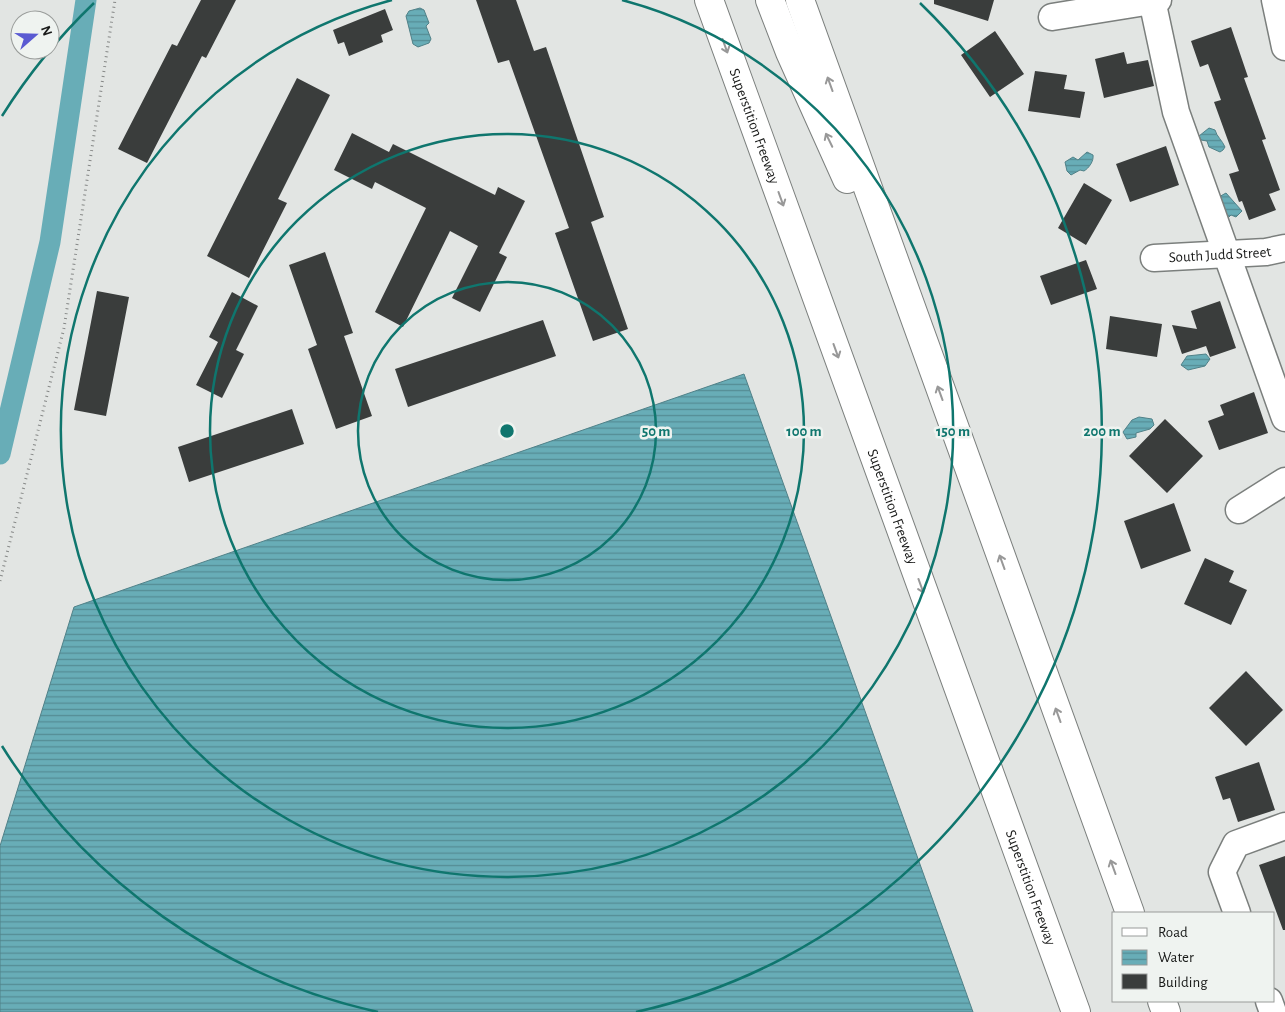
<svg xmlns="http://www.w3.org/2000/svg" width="1285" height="1012" font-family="'Alegreya Sans',sans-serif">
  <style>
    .water { fill: url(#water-rules); stroke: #508188 }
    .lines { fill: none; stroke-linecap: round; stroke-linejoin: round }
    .canal { stroke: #68adb7; stroke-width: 21 }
    .building { fill: #3a3d3c }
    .minor-casing { stroke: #7b7f7d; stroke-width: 29 }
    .highway-casing { stroke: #7b7f7d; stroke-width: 30 }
    .path { stroke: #868887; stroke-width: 3; stroke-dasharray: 1 4; stroke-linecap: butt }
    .minor { stroke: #fff; stroke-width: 26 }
    .highway { stroke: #fff; stroke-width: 28 }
    .oneway { stroke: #989898 }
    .ring { fill: none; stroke: #0f766e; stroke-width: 2.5 }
    .labels { text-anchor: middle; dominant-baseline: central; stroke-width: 5; stroke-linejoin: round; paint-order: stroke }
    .street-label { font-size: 15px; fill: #191a19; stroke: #eff3f0 }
    .centre { fill: #0f766e; stroke: #eff3f0; stroke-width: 2.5 }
    .ring-label { font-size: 15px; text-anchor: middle; font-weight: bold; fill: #0f766e; stroke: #eff3f0; stroke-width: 5; stroke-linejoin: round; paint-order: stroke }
  </style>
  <defs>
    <pattern id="water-rules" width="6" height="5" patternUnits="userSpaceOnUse" patternTransform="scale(1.25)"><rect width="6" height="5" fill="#68adb7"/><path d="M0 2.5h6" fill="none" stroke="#558c94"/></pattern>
  </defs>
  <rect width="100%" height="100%" fill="#e2e5e3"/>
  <path class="water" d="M420,8l4,2 5,13 -3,3 5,13 -2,4 -11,4 -5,-3 -7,-28 3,-5z
    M1209,128l6,2c2,7 7,10 10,17l-2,3 -3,2 -11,-5 -2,-6 -6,-1 -2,-4z
    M1087,152l6,3c1,6 -4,13 -9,16l-4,-1 -9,5 -4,-4 -2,-9 8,-5 5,3z
    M1226,193l16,18 -6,6 -5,-2 -4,4 -10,-21z
    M1206,354l4,5 -5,7 -17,4 -7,-5 6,-9z
    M744,374l229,638h-973v-166l74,-239z
    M1139,417l13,2 2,6 -4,4 -14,4v4l-9,2 -4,-7 9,-12z"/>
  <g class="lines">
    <path class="canal" d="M0,454l50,-212 36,-242"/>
  </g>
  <path class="building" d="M201,0h35l-30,58 -4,-2 -55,107 -29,-14 54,-105 5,2z
    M476,0h40l18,51 12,-4 58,170 -13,5 37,107 -35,12 -38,-108 14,-5 -60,-168 -11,3z
    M934,0h60l-6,21 -54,-17z
    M385,9l8,21 -12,5 2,7 -34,14 -5,-14 -6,2 -5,-14z
    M1231,27l17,50 -4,1 22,61 -4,1 18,50 -11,4 7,16 -27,10 -7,-19 -3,1 -10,-28 10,-3 -25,-69 7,-2 -13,-36 -8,3 -9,-26z
    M995,31l29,43 -34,23 -29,-42z
    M1124,52l3,12 21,-4 6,26 -50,12 -9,-39z
    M1035,71l32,4 -3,14 21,3 -5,26 -52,-7z
    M297,78l33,17 -52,104 9,4 -38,75 -42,-22z
    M352,133l37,19 4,-8 102,51 3,-8 27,14 -26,52 8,4 -27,55 -28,-14 26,-52 -28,-15 -47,96 -28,-15 51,-104 -51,-26 -3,7 -38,-19z
    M1166,146l13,39 -49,17 -14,-38z
    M1084,183l28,17 -26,45 -28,-17z
    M325,252l28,81 -9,3 28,80 -36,13 -28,-80 9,-4 -28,-80z
    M1086,260l11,29 -46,16 -11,-29z
    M97,291l32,6 -23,119 -32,-6z
    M232,292l26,14 -22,44 8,4 -22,44 -26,-13 22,-43 -9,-5z
    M1220,301l16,47 -26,9 -4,-11 -24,8 -10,-29 25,4 -6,-18z
    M1110,316l52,8 -5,33 -51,-8z
    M543,320l13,36 -148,51 -13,-38z
    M1254,392l14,41 -49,17 -11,-29 16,-6 -4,-10z
    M292,409l12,35 -115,38 -11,-35z
    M1165,419l38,37 -36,37 -38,-37z
    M1174,503l17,48 -50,18 -17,-48z
    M1205,558l29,13 -5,11 18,8 -16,35 -47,-21z
    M1246,671l37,39 -37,36 -37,-38z
    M1259,762l16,48 -37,12 -8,-24 -7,2 -8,-23z
    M1285,856v74h-2l-24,-65z"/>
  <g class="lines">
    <g class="minor-casing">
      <g id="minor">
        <path d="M1152,0l24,112 109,306"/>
        <path d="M1275,0l10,47"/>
        <path d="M1052,17l106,-17"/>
        <path id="s1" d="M1154,258l112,-6 19,-4"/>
        <path d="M1239,510l46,-29"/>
        <path d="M1237,913l-15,-41 14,-28 49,-18"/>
        <path d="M1269,1001l4,11"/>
      </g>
    </g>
    <g class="highway-casing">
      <g id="highway">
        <path id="s2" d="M709,0l367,1012"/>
        <path d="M770,0l20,52 57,127"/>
        <path d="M800,0l330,913"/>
        <path d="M1162,1001l4,11"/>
      </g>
    </g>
    <path class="path" d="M0,581l64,-253 51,-328"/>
    <use href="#minor" class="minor"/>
    <use href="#highway" class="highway"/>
  </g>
  <defs><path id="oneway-shaft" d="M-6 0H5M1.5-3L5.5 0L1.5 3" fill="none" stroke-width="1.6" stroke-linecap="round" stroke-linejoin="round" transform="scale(1.25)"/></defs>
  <g class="oneway">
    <use href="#oneway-shaft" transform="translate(725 46) rotate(70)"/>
    <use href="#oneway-shaft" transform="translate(830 84) rotate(-110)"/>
    <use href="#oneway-shaft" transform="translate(829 140) rotate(-116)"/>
    <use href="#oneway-shaft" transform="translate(781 199) rotate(70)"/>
    <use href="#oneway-shaft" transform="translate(836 351) rotate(70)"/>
    <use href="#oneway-shaft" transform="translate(940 393) rotate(-110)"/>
    <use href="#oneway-shaft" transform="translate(1002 562) rotate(-110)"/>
    <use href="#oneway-shaft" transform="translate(921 586) rotate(70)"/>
    <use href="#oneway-shaft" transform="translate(1058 715) rotate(-110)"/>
    <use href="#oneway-shaft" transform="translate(1113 867) rotate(-110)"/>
  </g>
  <g class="ring">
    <circle cx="507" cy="431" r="149"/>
    <circle cx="507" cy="431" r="297"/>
    <path d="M622 0A446 446 0 1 1 392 0"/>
    <path d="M378 1012A595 595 0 0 1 2 746M2 116A595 595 0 0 1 94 3M920 3A595 595 0 0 1 636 1012"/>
  </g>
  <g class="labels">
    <g class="street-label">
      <text stroke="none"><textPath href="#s2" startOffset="134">Superstition Freeway</textPath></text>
      <text stroke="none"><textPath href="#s1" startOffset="66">South Judd Street</textPath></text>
      <text stroke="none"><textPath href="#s2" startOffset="539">Superstition Freeway</textPath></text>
      <text stroke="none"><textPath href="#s2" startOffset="944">Superstition Freeway</textPath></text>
    </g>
  </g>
  <circle cx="507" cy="431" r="8" class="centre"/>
  <g class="ring-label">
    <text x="656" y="436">50 m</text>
    <text x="804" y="436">100 m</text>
    <text x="953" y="436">150 m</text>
    <text x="1102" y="436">200 m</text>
  </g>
  <rect x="1112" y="912" width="162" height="90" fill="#eff3f0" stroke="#999c9a"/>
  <rect x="1122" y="928" width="25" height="8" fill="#ffffff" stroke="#999c9a"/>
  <text x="1158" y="937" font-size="15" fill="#191a19">Road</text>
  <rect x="1122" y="950" width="25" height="15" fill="url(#water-rules)" stroke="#999c9a"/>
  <text x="1158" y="962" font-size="15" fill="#191a19">Water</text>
  <rect x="1122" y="974" width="25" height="15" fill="#3a3d3c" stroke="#999c9a"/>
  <text x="1158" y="987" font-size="15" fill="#191a19">Building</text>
  <g transform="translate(35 35) rotate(70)"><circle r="24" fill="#eff3f0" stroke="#999c9a"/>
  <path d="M0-4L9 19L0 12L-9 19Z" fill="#5a5ad2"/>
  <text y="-8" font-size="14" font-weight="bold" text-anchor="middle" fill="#191a19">N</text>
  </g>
</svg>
